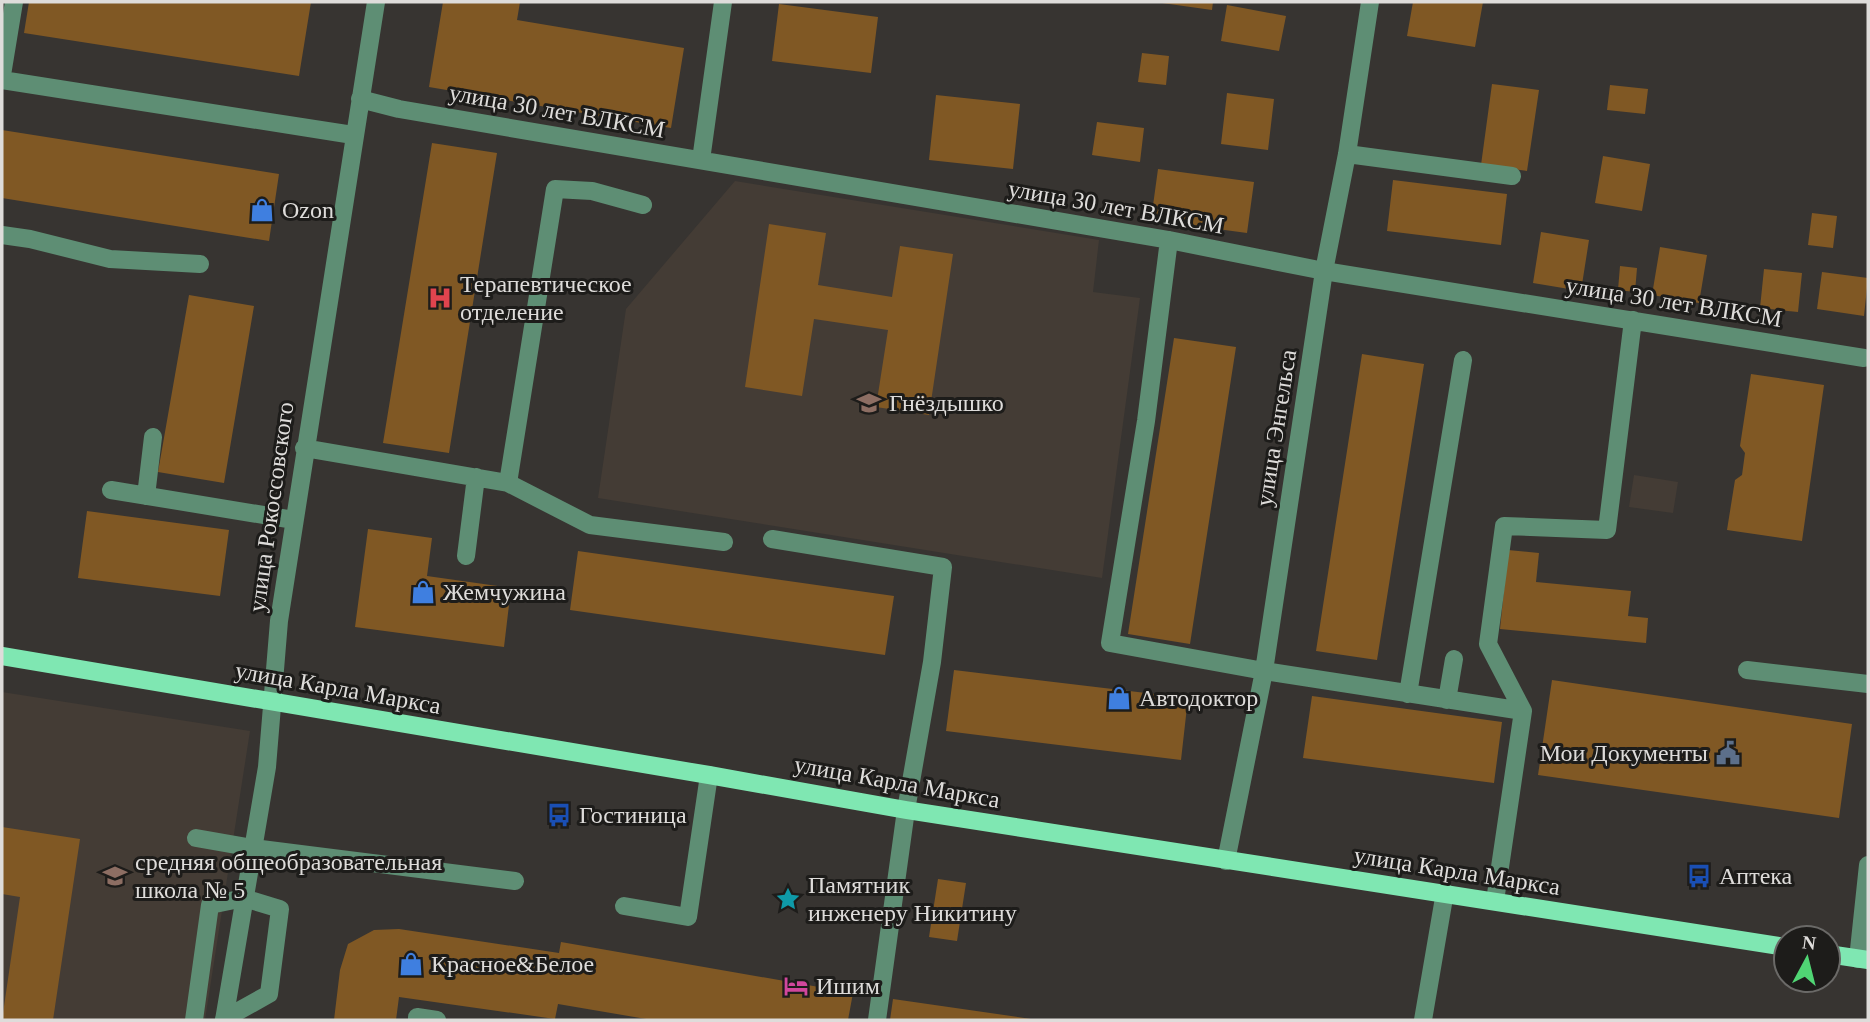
<svg xmlns="http://www.w3.org/2000/svg" width="1870" height="1022" font-family="Georgia,serif">
  <style>
    .built { fill: #443c35 }
    .building { fill: #805824 }
    .lines { fill: none; stroke-linecap: round; stroke-linejoin: round }
    .minor { stroke: #5e8e74; stroke-width: 18 }
    .major { stroke: #7fe7b2; stroke-width: 18 }
    .labels { text-anchor: middle; dominant-baseline: central; stroke-width: 6; stroke-linejoin: round; paint-order: stroke }
    .street-label { font-size: 24px; fill: #dedcda; stroke: #1d1c1a }
    .poi-label { font-size: 24px; fill: #dedcda; stroke: #1d1c1a; text-anchor: start }
  </style>
  <rect width="100%" height="100%" fill="#373431"/>
  <path class="built" d="M735,181l364,59 -6,52 47,6 -38,280 -504,-80 28,-189z
    M1634,475l44,7 -5,31 -44,-6z
    M2,692l248,39 -45,289h-203z"/>
  <path class="building" d="M29,2h282l-12,74 -275,-43z
    M443,2h77l-3,18 167,28 -13,80 -242,-41z
    M1155,2h58l-1,8z
    M1413,2h70l-8,45 -68,-11z
    M779,4l99,13 -7,56 -99,-12z
    M1227,5l59,11 -7,35 -58,-10z
    M1142,53l27,3 -3,29 -28,-3z
    M1492,84l47,6 -12,81 -46,-6z
    M1610,85l38,4 -3,25 -38,-4z
    M1227,93l47,6 -6,51 -47,-6z
    M936,95l84,9 -7,65 -84,-9z
    M1097,122l47,6 -4,34 -48,-7z
    M2,130l277,44 -10,67 -267,-43z
    M432,143l65,10 -48,300 -66,-10z
    M1603,156l47,8 -8,47 -47,-8z
    M1158,169l96,13 -7,51 -96,-13z
    M1393,180l114,14 -6,51 -114,-14z
    M1812,213l25,3 -4,32 -25,-3z
    M769,224l57,9 -8,52 74,12 8,-51 53,8 -24,161 -53,-8 12,-77 -74,-11 -12,77 -57,-9z
    M1541,232l48,8 -8,51 -48,-8z
    M1660,247l47,8 -8,48 -47,-8z
    M1620,266l17,2 -2,24 -17,-2z
    M1764,269l38,4 -4,39 -38,-4z
    M1822,272l46,6 -4,38 -47,-7z
    M189,295l65,11 -30,177 -66,-11z
    M1174,338l62,9 -46,297 -62,-10z
    M1362,354l62,10 -47,296 -61,-9z
    M1751,374l73,11 -22,156 -75,-11 8,-50 7,-5 3,-22 -5,-7z
    M87,511l142,19 -9,66 -142,-18z
    M368,529l64,9 -5,38 84,12 -7,59 -149,-20z
    M1508,550l31,3 -3,29 95,9 -3,25 20,2 -2,25 -146,-14z
    M578,551l316,45 -9,59 -315,-45z
    M954,670l234,28 -7,62 -235,-29z
    M1552,680l300,44 -13,94 -301,-43z
    M1312,696l190,26 -8,61 -191,-25z
    M2,827l78,12 -27,181h-51l18,-123 -18,-3z
    M938,879l28,4 -9,58 -28,-4z
    M399,929l160,24 2,-11 292,51 -5,27h-196l-94,-16 -3,15 -156,-22 -3,23h-62l6,-50 8,-26 26,-14z
    M893,999l138,20v1h-141z"/>
  <g class="lines">
    <path class="minor" d="M2,75l12,-73
      M2,80l351,55
      M360,99l39,10 770,131 155,31 540,87
      M1347,154l165,22
      M701,160l22,-158
      M2,235l28,4 80,20 90,5
      M1169,240l-23,181 -36,222 154,28 259,40 -28,190
      M304,448l204,35 47,-294 37,2 51,14
      M508,483l82,42 134,17
      M111,490l183,30
      M146,496l7,-59
      M772,539l171,28 -11,95 -26,148 -29,210
      M466,556l10,-79
      M1747,670l121,14
      M1408,694l55,-334
      M1447,700l7,-41
      M1523,711l-35,-67 16,-118 103,4 26,-210
      M196,838l57,10 262,33
      M1226,861l38,-190 60,-400 23,-117 23,-152
      M624,906l64,11 21,-142
      M1858,959l10,-94
      M194,1020l16,-115 34,-7 36,11 -11,85 -45,25
      M224,1020l43,-253 12,-146 97,-619
      M417,1020v-3l20,3
      M1423,1020l22,-128"/>
    <path class="major" d="M2,656l707,119 197,35 880,137
      M1828,954l40,6"/>
  </g>
  <defs>
    <g id="shop-bare" transform="scale(1.89)"><path d="M-5-2.5h2.3a2.7 3.5 0 0 1 5.4 0H5L5.5 6h-11ZM-1.5-2.5h3a1.5 2.3 0 0 0-3 0Z" fill="#3f7fe0" stroke="#1d1c1a" stroke-width="2.5" paint-order="stroke"/></g>
    <g id="hospital-bare" transform="scale(1.89)"><path d="M-5-5h3v3.5h4V-5h3V5h-3V1.5h-4V5h-3Z" fill="#e0444e" stroke="#1d1c1a" stroke-width="2.5" paint-order="stroke"/></g>
    <g id="school-bare" transform="scale(1.89)"><path d="M0-5L7-2L0 1L-7-2ZM-4 1L0 2.5L4 1V4Q0 6-4 4Z" fill="#8d6e63" stroke="#1d1c1a" stroke-width="2.5" paint-order="stroke"/></g>
    <g id="civic-bare" transform="scale(1.89)"><path d="M-.6-6.5H3V-4.5H.6V-3L4-1V1h2V6H-6V1h2V-1L-.6-3ZM-1.2 2.5V6h2.4V2.5Z" fill="#5c6f8a" stroke="#1d1c1a" stroke-width="2.5" paint-order="stroke"/></g>
    <g id="bus-bare" transform="scale(1.89)"><path d="M-5-6H5V4H4V6H2V4H-2V6H-4V4H-5ZM-3.5-4V0h7V-4ZM-3.5 1.2v1.5H-2V1.2ZM2 1.2v1.5H3.5V1.2Z" fill="#1a4fb4" stroke="#1d1c1a" stroke-width="2.5" paint-order="stroke"/></g>
    <g id="sight-bare" transform="scale(1.89)"><path d="M0-6L1.8-2.2L6-1.7L2.9 1.2L3.7 5.4L0 3.3L-3.7 5.4L-2.9 1.2L-6-1.7L-1.8-2.2Z" fill="#0f9aa8" stroke="#1d1c1a" stroke-width="2.5" paint-order="stroke"/></g>
    <g id="hotel-bare" transform="scale(1.89)"><path d="M-6-4.5h1.5V1H6V5H4.5V3h-9V5H-6ZM-4 0a1.8 1.8 0 1 1 3.6 0ZM.5 0V-2.5h3Q6-2.5 6 0Z" fill="#d1479c" stroke="#1d1c1a" stroke-width="2.5" paint-order="stroke"/></g>
  </defs>
  <g fill-rule="evenodd">
    <use href="#shop-bare" x="262" y="210"/>
    <use href="#hospital-bare" x="440" y="298"/>
    <use href="#school-bare" x="869" y="403"/>
    <use href="#shop-bare" x="423" y="592"/>
    <use href="#shop-bare" x="1119" y="698"/>
    <use href="#civic-bare" x="1728" y="753"/>
    <use href="#bus-bare" x="559" y="815"/>
    <use href="#school-bare" x="115" y="876"/>
    <use href="#bus-bare" x="1699" y="876"/>
    <use href="#sight-bare" x="788" y="899"/>
    <use href="#shop-bare" x="411" y="964"/>
    <use href="#hotel-bare" x="796" y="986"/>
  </g>
  <g class="labels">
    <g class="street-label">
      <text transform="translate(557 111) rotate(10)">улица 30 лет ВЛКСМ</text>
      <text transform="translate(1116 207) rotate(10)">улица 30 лет ВЛКСМ</text>
      <text transform="translate(1674 302) rotate(9)">улица 30 лет ВЛКСМ</text>
      <text transform="translate(1276 428) rotate(-81)">улица Энгельса</text>
      <text transform="translate(271 507) rotate(-82)">улица Рокоссовского</text>
      <text transform="translate(338 688) rotate(10)">улица Карла Маркса</text>
      <text transform="translate(897 782) rotate(10)">улица Карла Маркса</text>
      <text transform="translate(1457 871) rotate(9)">улица Карла Маркса</text>
    </g>
    <g class="poi-label">
      <text x="282" y="210">Ozon</text>
      <text x="460" y="284">Терапевтическое<tspan x="460" dy="28">отделение</tspan></text>
      <text x="889" y="403">Гнёздышко</text>
      <text x="443" y="592">Жемчужина</text>
      <text x="1139" y="698">Автодоктор</text>
      <text x="1708" y="753" text-anchor="end">Мои Документы</text>
      <text x="579" y="815">Гостиница</text>
      <text x="135" y="862">средняя общеобразовательная<tspan x="135" dy="28">школа № 5</tspan></text>
      <text x="1719" y="876">Аптека</text>
      <text x="808" y="885">Памятник<tspan x="808" dy="28">инженеру Никитину</tspan></text>
      <text x="431" y="964">Красное&amp;Белое</text>
      <text x="816" y="986">Ишим</text>
    </g>
  </g>
  <rect width="1870" height="1022" fill="none" stroke="#dedcda" stroke-width="7"/>
  <g transform="translate(1807 959) rotate(7)"><circle r="33" fill="#1d1c1a" stroke="#6a6967" stroke-width="2"/>
  <path d="M0-5L12 26L0 18L-12 26Z" fill="#50d674"/>
  <text y="-10" font-size="19" font-weight="bold" text-anchor="middle" fill="#dedcda">N</text>
  </g>
</svg>
